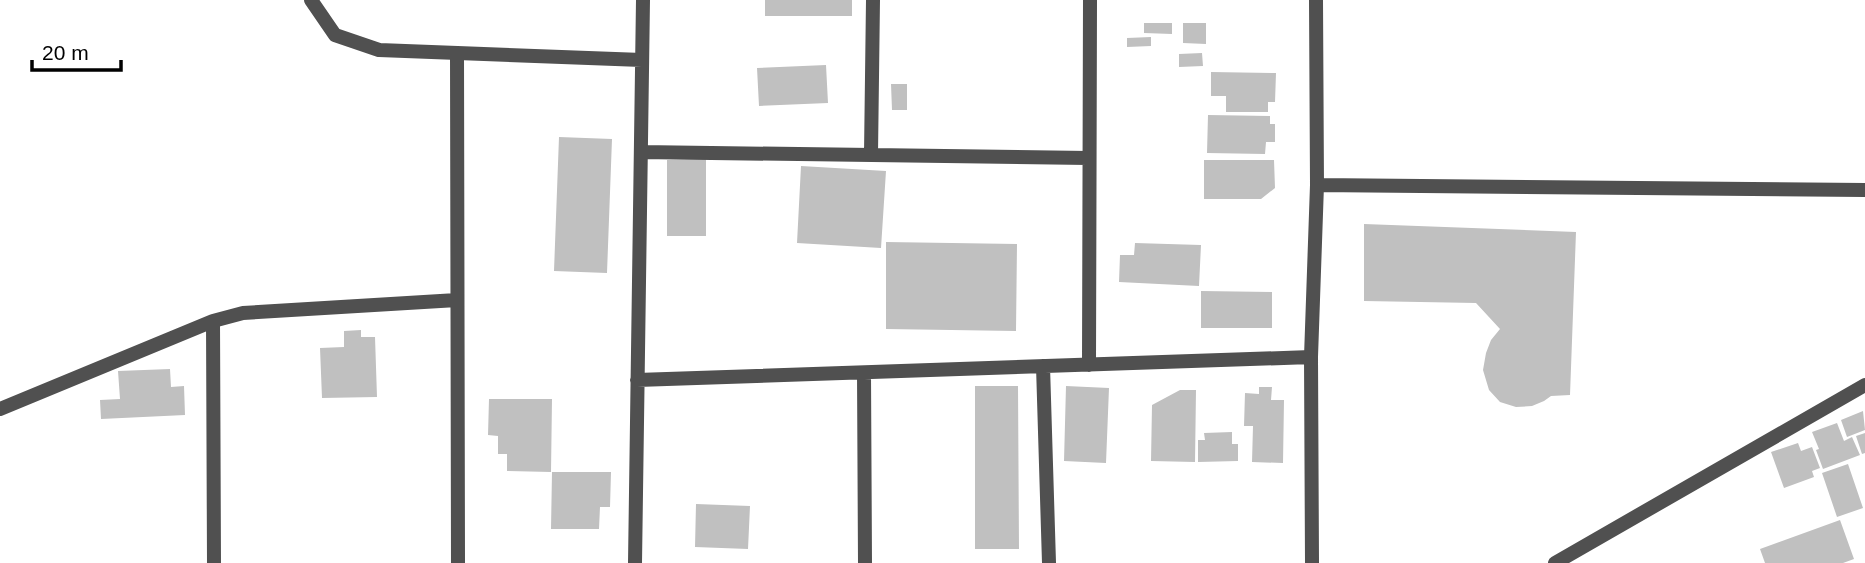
<svg xmlns="http://www.w3.org/2000/svg" width="1865" height="563" font-family="Arial,sans-serif">
  <style>
    .building { fill: #c0c0c0 }
    .lines { fill: none; stroke-linecap: round; stroke-linejoin: round }
    .minor { stroke: #505050; stroke-width: 14 }
  </style>
  <rect width="100%" height="100%" fill="#fff"/>
  <path class="building" d="M765,0h87v16h-87z
    M1144,23h28v11l-28,-1z
    M1183,23h23v21l-23,-1z
    M1151,37v9l-24,1v-9z
    M1202,53l1,13 -24,1v-13z
    M826,65l2,38 -69,3 -2,-38z
    M1211,72l65,1 -1,29h-7v10h-42v-16h-15z
    M891,84h16v26h-15z
    M1208,115l62,1v8h5v18h-9l-1,12 -58,-1z
    M559,137l53,2 -5,134 -53,-2z
    M706,159v77h-39v-76z
    M1204,160h70l1,28 -14,11h-57z
    M801,166l85,5 -5,77 -84,-5z
    M1364,224l212,8 -6,163 -19,1 -7,5 -12,5 -16,1 -16,-5 -11,-12 -6,-20 3,-17 5,-13 9,-11 -24,-26 -112,-2z
    M886,242l131,2 -1,87 -130,-2z
    M1135,243l66,2 -2,41 -80,-4 1,-27h14z
    M1201,291l71,1v36h-71z
    M361,330v7h14l2,60 -55,1 -2,-50 24,-1v-16z
    M170,369l1,18 13,-1 1,29 -84,4 -1,-19 20,-1 -2,-28z
    M975,386h43l1,163h-44z
    M1066,386l43,2 -3,75 -42,-2z
    M1259,387h13l-1,13h13l-1,63 -31,-1 1,-36h-9l1,-33 14,1z
    M1180,390h16l-1,72 -44,-1 1,-56z
    M489,399h63l-1,73 -44,-1v-17h-9v-18l-10,-1z
    M1863,411l2,19 -18,7 -6,-17z
    M1837,423l7,18 8,-4 8,18 -37,14 -7,-19 3,-1 -7,-17z
    M1232,432v12h6v17l-40,1v-22h7l-1,-7z
    M1865,433v20l-3,1 -6,-18z
    M1798,443l3,8 11,-4 8,21 -8,3 2,6 -30,11 -13,-36z
    M1848,464l15,44 -26,9 -15,-44z
    M552,472h59l-1,35h-10l-1,22h-48z
    M696,504l54,2 -2,43 -53,-2z
    M1840,520l14,39 -11,4h-78l-5,-14z"/>
  <g class="lines">
    <path class="minor" d="M311,0l24,35 44,15 263,10
      M457,53l1,510
      M641,152l447,6
      M871,154l2,-154
      M1317,185l548,5
      M213,321l1,242
      M1089,365l1,-365
      M1043,366l6,197
      M864,373l1,190
      M637,380l674,-23
      M0,409l213,-88 30,-8 214,-13
      M635,563l8,-563
      M1312,563l-1,-206 6,-172 -1,-185
      M1555,563l310,-178"/>
  </g>
  <path d="M32 60v10h89v-10" fill="none" stroke="#000000" stroke-width="3.5"/>
  <text x="42" y="60" font-size="21" fill="#000000" stroke="#ffffff" stroke-width="5" paint-order="stroke">20 m</text>
</svg>
